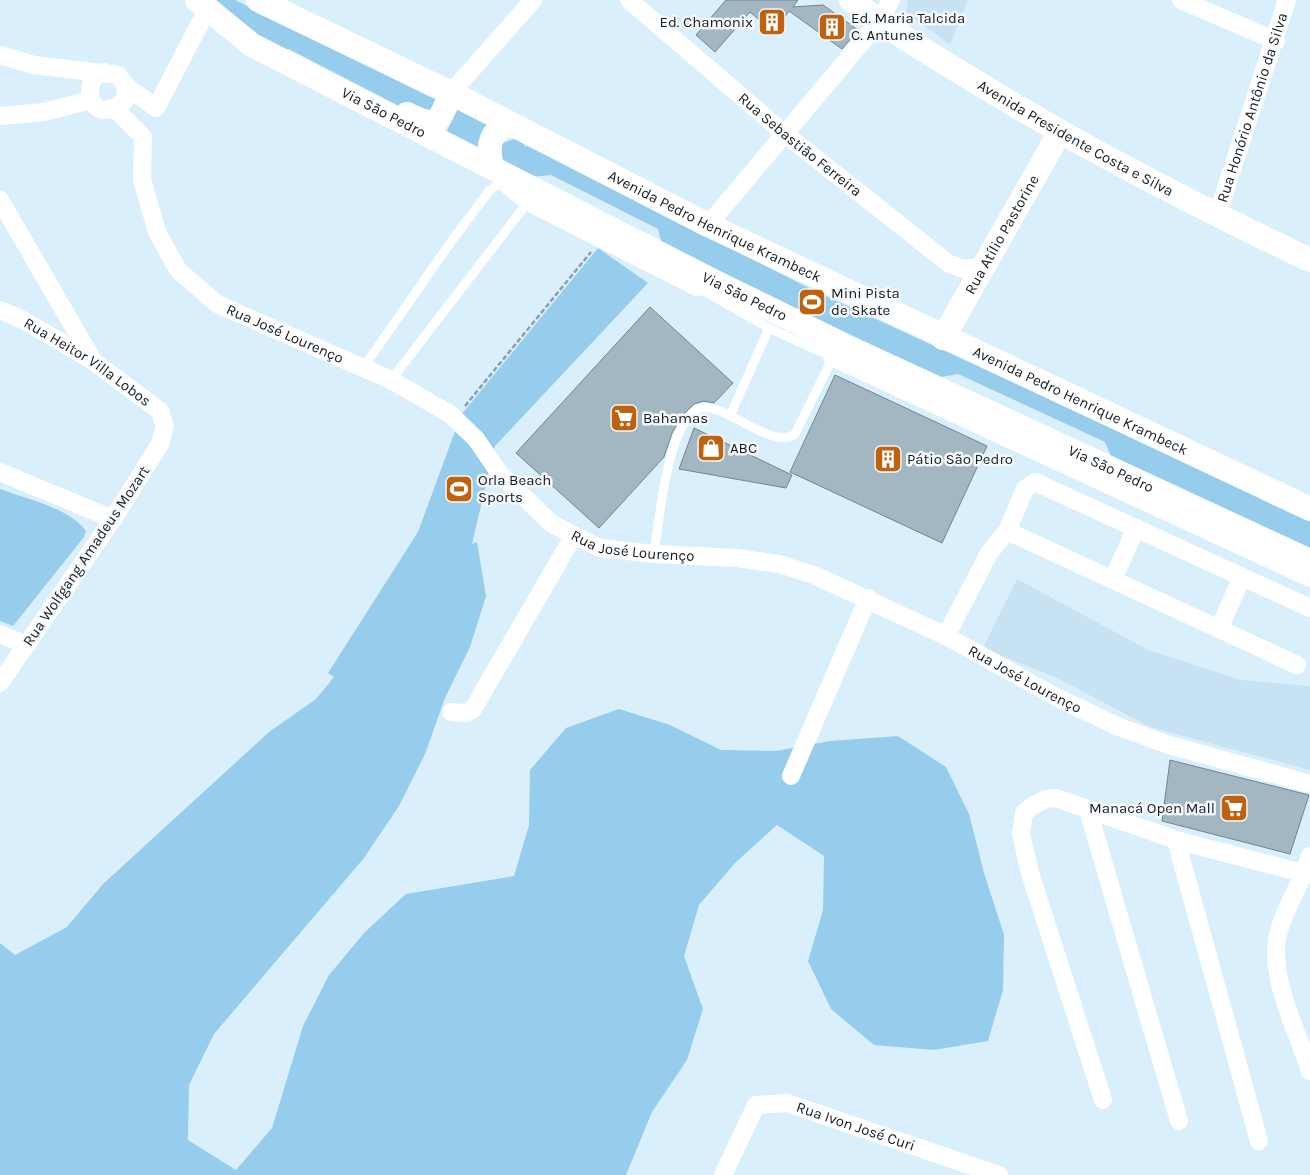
<svg xmlns="http://www.w3.org/2000/svg" width="1310" height="1175" font-family="Karla,sans-serif">
  <style>
    .built { fill: #c6e2f3 }
    .green { fill: #97cdec }
    .building { fill: #a3b7c3; stroke: #71848f }
    .lines { fill: none; stroke-linecap: round; stroke-linejoin: round }
    .path { stroke: #8e9ea7; stroke-width: 2.5; stroke-dasharray: 5 2.5; stroke-linecap: butt }
    .service { stroke: #fff; stroke-width: 9 }
    .minor { stroke: #fff; stroke-width: 18 }
    .secondary { stroke: #fff; stroke-width: 24 }
    .labels { text-anchor: middle; dominant-baseline: central; stroke-width: 5; stroke-linejoin: round; paint-order: stroke }
    .poi-label { font-size: 15px; fill: #161d22; stroke: #f5f9fc; text-anchor: start }
    .street-label { font-size: 15px; fill: #161d22; stroke: #f5f9fc }
  </style>
  <rect width="100%" height="100%" fill="#daeffc"/>
  <path class="built" d="M908,0h60l-18,45 -44,-33z
    M1017,579l131,71 93,30 69,6v84l-160,-43 -93,-49 -74,-30z"/>
  <path class="green" d="M213,0h22l195,97 1,-1 7,6 -16,16 -133,-69c-25,2 -58,-33 -76,-49z
    M458,108l31,15 -13,27 -31,-15z
    M517,138l8,4 -1,4h4l285,144 497,230v28l-199,-92 -6,-14 -147,-68 -17,3 -135,-62 -145,-74 -3,-12 -107,-54 -20,2 -28,-14 -3,-19z
    M598,248l50,35 -153,163 -23,98 5,-2 9,54 -16,51 -25,51 -20,56 -26,52 -35,52 -150,176 -25,51 -1,55 48,30 36,-42 31,-102 26,-51 36,-43 41,-38 108,-18 15,-51 1,-55 36,-42 53,-19 51,16 51,25 55,1 54,-10 68,-5 48,31 23,47 15,59 20,62 -1,55 -15,51 -54,9 -60,-5 -43,-36 -23,-48 15,-51 1,-54 -47,-31 -42,38 -36,42 -15,51 19,53 -16,51 -35,52 -26,63h-626v-232l15,12 52,-28 36,-43 166,-152 47,-33 18,-22 -6,-4 90,-141 43,-117z
    M0,489c26,10 70,19 86,42l-2,6 -71,89 -13,-5z"/>
  <path class="building" d="M726,0h72l-5,7 30,-2 35,25 -16,19 -53,-38 -15,21 -24,-20 -35,40 -19,-17z
    M650,307l83,76 -19,20 -10,-2 -10,3 -12,12 -10,17 -8,24 -65,71 -83,-75z
    M835,375l152,71 -45,97 -152,-71z
    M694,428l98,47 -6,13 -107,-19z
    M1170,760l139,35 -19,59 -128,-33z"/>
  <g class="lines">
    <path class="path" d="M465,406l126,-154"/>
    <path class="service" d="M697,287l72,41 63,29
      M363,368l90,-129 37,-49 12,-9
      M391,380l137,-178
      M730,416l39,-88
      M654,554c5,-33 13,-126 42,-144 22,-15 75,42 99,24l39,-79"/>
    <g class="minor">
      <path id="s1" d="M629,0l156,134 163,129 15,6 18,-2"/>
      <path d="M1181,0l95,41"/>
      <path d="M0,55l34,10 84,10 8,11 -1,14c-22,21 -43,6 -32,-22l12,-6"/>
      <path d="M126,86l30,22 52,-100"/>
      <path d="M451,93l82,-93"/>
      <path id="s2" d="M115,109l28,28 -1,43 15,52 21,38 39,34 174,76 59,34 26,25 24,35 52,50 48,24 54,6 83,4 42,6 35,11 132,61 112,62 61,29 50,18 141,39"/>
      <path d="M0,116l44,-4 46,-12"/>
      <path d="M504,182l24,20 169,85 18,-5"/>
      <path d="M0,200l91,157"/>
      <path id="s3" d="M1217,216l70,-216"/>
      <path d="M708,225l171,-203 12,-22"/>
      <path id="s4" d="M0,310l23,10 70,41 67,50 5,15 -5,18 -47,75 -113,164"/>
      <path d="M832,357l478,221"/>
      <path d="M0,472l113,47"/>
      <path d="M1007,531l18,-42 10,-7 275,126"/>
      <path d="M1113,579l23,-51"/>
      <path d="M1219,629l23,-52"/>
      <path d="M0,634l27,11"/>
      <path d="M946,636l43,-83 18,-22 290,134"/>
      <path d="M451,712l15,1 7,-4 101,-174"/>
      <path d="M791,776l77,-178"/>
      <path d="M1088,810l91,311"/>
      <path d="M1176,840l83,301"/>
      <path d="M1310,856c-8,25 -22,47 -30,71 -15,45 17,102 30,144"/>
      <path d="M1103,1100l-73,-227 -9,-39 3,-21 8,-7 14,-7 10,-1 120,42 134,35"/>
      <path id="s5" d="M723,1175l33,-70 31,-2 212,72"/>
    </g>
    <g class="secondary">
      <path id="s6" d="M197,0l55,45 463,237 133,65 462,214"/>
      <path id="s7" d="M258,0l193,93 257,132 602,284"/>
      <path id="s8" d="M851,0c40,31 84,57 127,83 107,66 218,123 332,177"/>
      <path d="M407,114c32,16 32,7 44,-21"/>
      <path d="M492,166c-5,-19 -3,-37 19,-41"/>
      <path id="s9" d="M943,338l117,-206"/>
    </g>
  </g>
  <defs>
    <g id="building-square" transform="scale(1.4375)"><rect x="-9" y="-9" width="18" height="18" rx="4" fill="#be620d" stroke="#f5f9fc"/><path d="M-4-6H4V6H1V3H-1V6H-4ZM-2.5-4.3h1.7v1.8h-1.7ZM.8-4.3h1.7v1.8H.8ZM-2.5-1h1.7V.8h-1.7ZM.8-1h1.7V.8H.8Z" fill="#fff"/></g>
    <g id="stadium-square" transform="scale(1.4375)"><rect x="-9" y="-9" width="18" height="18" rx="4" fill="#be620d" stroke="#f5f9fc"/><path d="M0-5a6.5 5 0 1 0 0 10a6.5 5 0 1 0 0-10ZM-3.5-1.8h7v3.6h-7Z" fill="#fff"/></g>
    <g id="supermarket-square" transform="scale(1.4375)"><rect x="-9" y="-9" width="18" height="18" rx="4" fill="#be620d" stroke="#f5f9fc"/><path d="M-6-5.5h2.5l.6 2H6L4.5 2H-2.5L-4.4-4H-6ZM-1.5 3.2a1.3 1.3 0 1 0 .1 0ZM3 3.2a1.3 1.3 0 1 0 .1 0Z" fill="#fff"/></g>
    <g id="shop-square" transform="scale(1.4375)"><rect x="-9" y="-9" width="18" height="18" rx="4" fill="#be620d" stroke="#f5f9fc"/><path d="M-5-2.5h2.3a2.7 3.5 0 0 1 5.4 0H5L5.5 6h-11ZM-1.5-2.5h3a1.5 2.3 0 0 0-3 0Z" fill="#fff"/></g>
  </defs>
  <g fill-rule="evenodd">
    <use href="#building-square" x="772" y="22"/>
    <use href="#building-square" x="832" y="27"/>
    <use href="#stadium-square" x="812" y="302"/>
    <use href="#supermarket-square" x="624" y="418"/>
    <use href="#shop-square" x="711" y="448"/>
    <use href="#building-square" x="888" y="459"/>
    <use href="#stadium-square" x="459" y="489"/>
    <use href="#supermarket-square" x="1234" y="808"/>
  </g>
  <g class="labels">
    <g class="poi-label">
      <text x="851" y="18">Ed. Maria Talcida<tspan x="851" dy="17">C. Antunes</tspan></text>
      <text x="753" y="22" text-anchor="end">Ed. Chamonix</text>
      <text x="831" y="293">Mini Pista<tspan x="831" dy="17">de Skate</tspan></text>
      <text x="643" y="418">Bahamas</text>
      <text x="730" y="448">ABC</text>
      <text x="907" y="459">Pátio São Pedro</text>
      <text x="478" y="480">Orla Beach<tspan x="478" dy="17">Sports</tspan></text>
      <text x="1215" y="808" text-anchor="end">Manacá Open Mall</text>
    </g>
    <g class="street-label">
      <text stroke="none"><textPath href="#s3" startOffset="114">Rua Honório Antônio da Silva</textPath></text>
      <text stroke="none"><textPath href="#s6" startOffset="219">Via São Pedro</textPath></text>
      <text stroke="none"><textPath href="#s8" startOffset="264">Avenida Presidente Costa e Silva</textPath></text>
      <text stroke="none"><textPath href="#s1" startOffset="224">Rua Sebastião Ferreira</textPath></text>
      <text stroke="none"><textPath href="#s7" startOffset="510">Avenida Pedro Henrique Krambeck</textPath></text>
      <text stroke="none"><textPath href="#s9" startOffset="119">Rua Atílio Pastorine</textPath></text>
      <text stroke="none"><textPath href="#s6" startOffset="624">Via São Pedro</textPath></text>
      <text stroke="none"><textPath href="#s2" startOffset="306">Rua José Lourenço</textPath></text>
      <text stroke="none"><textPath href="#s4" startOffset="102">Rua Heitor Villa Lobos</textPath></text>
      <text stroke="none"><textPath href="#s7" startOffset="915">Avenida Pedro Henrique Krambeck</textPath></text>
      <text stroke="none"><textPath href="#s6" startOffset="1029">Via São Pedro</textPath></text>
      <text stroke="none"><textPath href="#s2" startOffset="726">Rua José Lourenço</textPath></text>
      <text transform="translate(86 556) rotate(-56)">Rua Wolfgang Amadeus Mozart</text>
      <text stroke="none"><textPath href="#s2" startOffset="1146">Rua José Lourenço</textPath></text>
      <text stroke="none"><textPath href="#s5" startOffset="181">Rua Ivon José Curi</textPath></text>
    </g>
  </g>
</svg>
